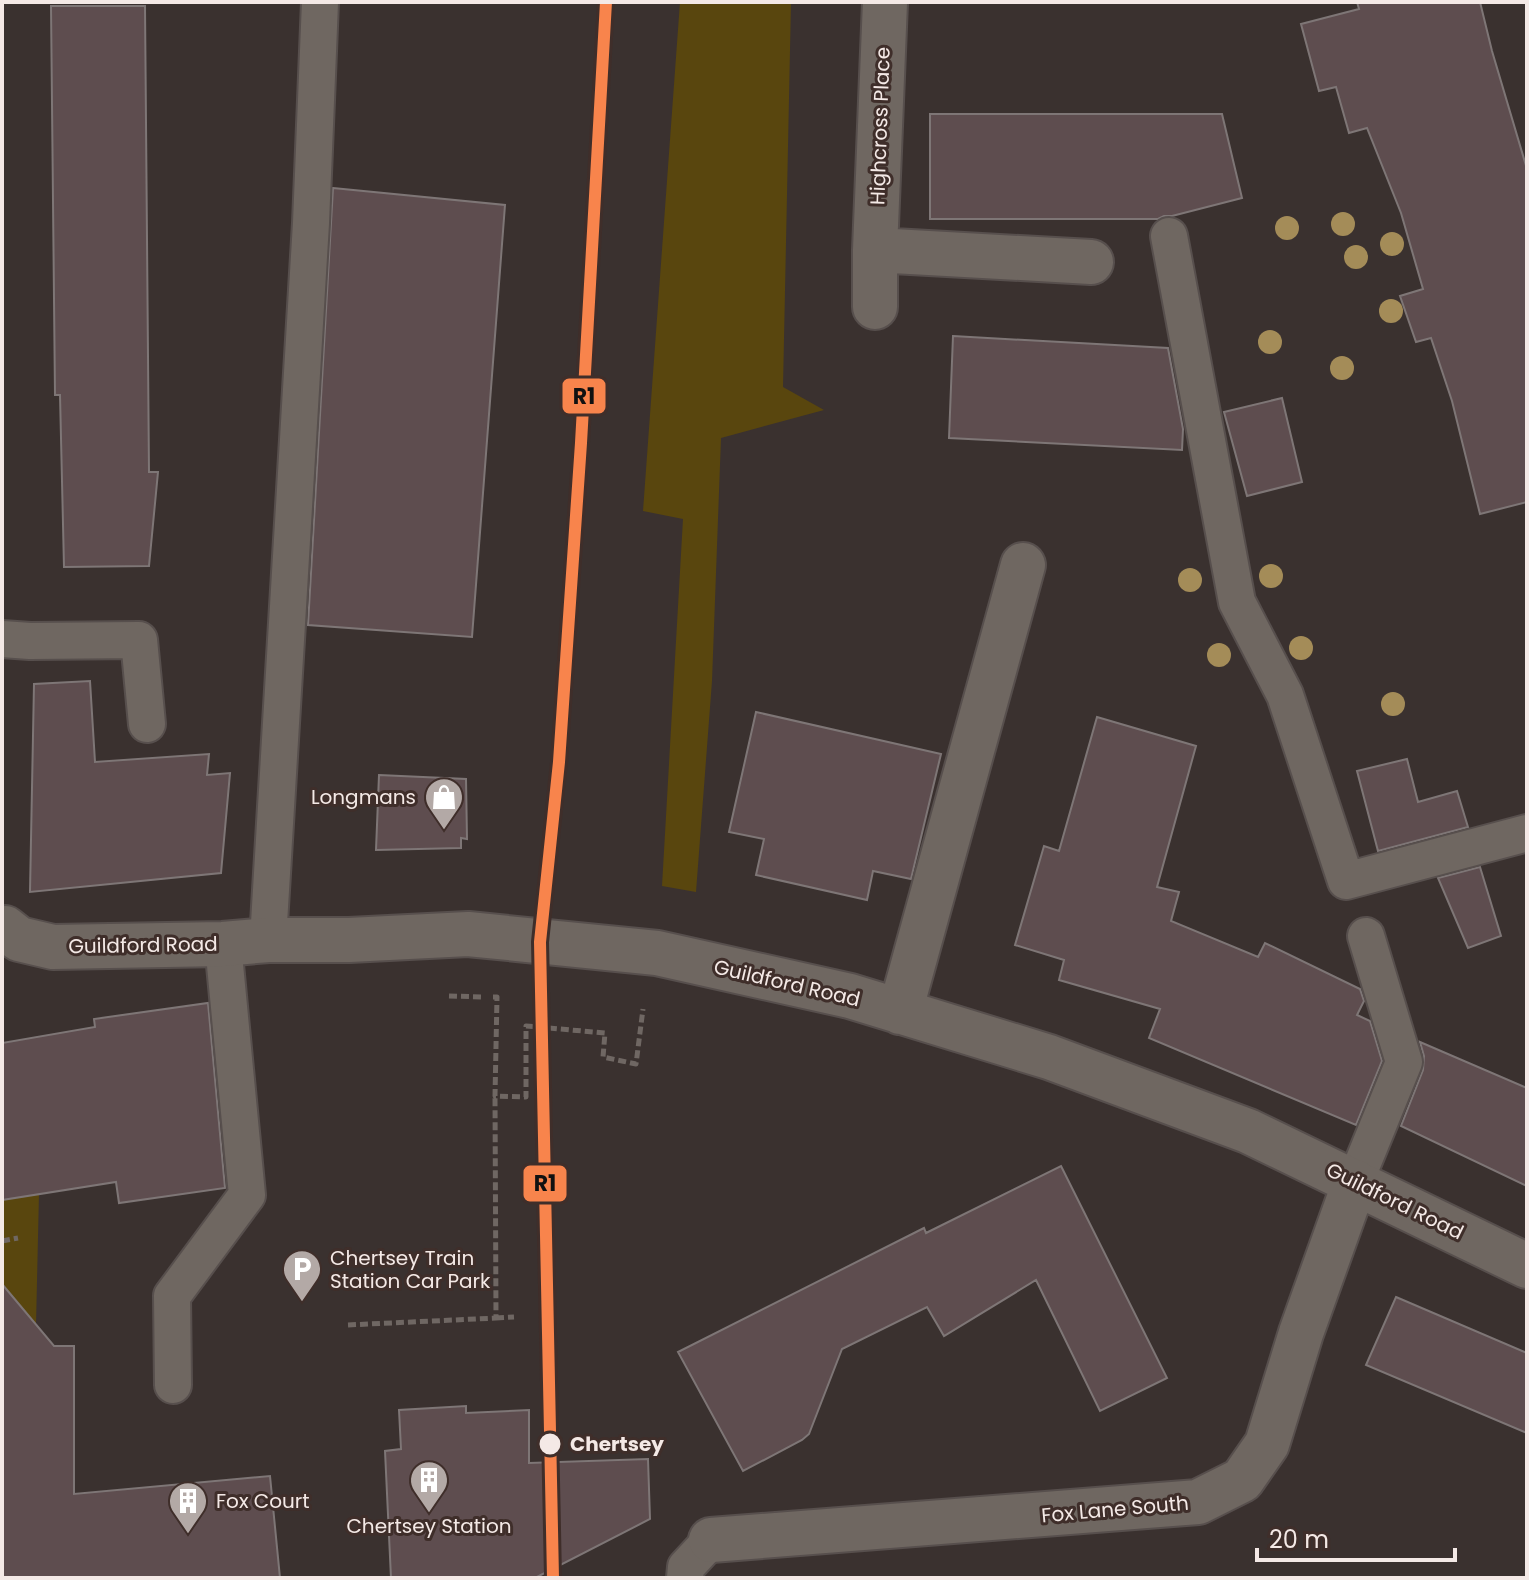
<svg xmlns="http://www.w3.org/2000/svg" width="1529" height="1580" font-family="Poppins,sans-serif">
  <style>
    .green { fill: #59460e }
    .building { fill: #5e4d4f; stroke: #7e7676; stroke-width: 2 }
    .lines { fill: none; stroke-linecap: round; stroke-linejoin: round }
    .lane-casing { stroke: #574f4d; stroke-width: 40 }
    .street-casing { stroke: #574f4d; stroke-width: 48 }
    .path { stroke: #6f6763; stroke-width: 5; stroke-dasharray: 8 4; stroke-linecap: butt }
    .lane { stroke: #6f6761; stroke-width: 36 }
    .street { stroke: #6f6761; stroke-width: 44 }
    .rail-1-casing { stroke: #3f2e2a; stroke-width: 18 }
    .rail-1 { stroke: #f8844c; stroke-width: 12 }
    .tree { fill: #a48c58 }
    .stop-dot { fill: #f4e9e6; stroke: #3f2e2a; stroke-width: 3 }
    .labels { text-anchor: middle; dominant-baseline: central; stroke-width: 6; stroke-linejoin: round; paint-order: stroke }
    .street-label { font-size: 20px; fill: #f4e9e6; stroke: #3f2e2a }
    .poi-label { font-size: 20px; fill: #f4e9e6; stroke: #3f2e2a; text-anchor: start }
    .stop-label { font-size: 20px; font-weight: bold; fill: #f4e9e6; stroke: #3f2e2a; text-anchor: start }
    .line-badge { stroke: #3f2e2a; stroke-width: 3 }
    .pale-badge-label { font-size: 22px; text-anchor: middle; font-weight: bold; fill: #111 }
  </style>
  <rect width="100%" height="100%" fill="#3a312f"/>
  <path class="green" d="M680,2h111l-8,385 41,23 -103,28 -9,243 -16,211 -34,-6 21,-367 -40,-8z
    M39,1194l-3,131 -34,-20v-105z"/>
  <path class="building" d="M1357,2h123l12,49 35,118v333l-47,12 -28,-113 -21,-63 -15,4 -16,-46 23,-7 -22,-76 -34,-85 -18,5 -13,-46 -17,4 -18,-67 58,-15z
    M51,6h94l4,466h9l-9,94 -85,1 -4,-172h-5z
    M930,114h292l20,84 -70,18h-8l-6,3h-228z
    M333,188l172,17 -33,432 -164,-12z
    M953,336l215,12 15,81 -1,21 -233,-12z
    M1282,398l20,84 -55,14 -23,-84z
    M90,681l5,81 114,-8 -2,21 23,-2 -9,100 -191,19 4,-208z
    M756,712l185,42 -30,125 -38,-8 -6,29 -111,-25 8,-36 -35,-7z
    M1097,717l99,29 -39,141 22,5 -8,29 87,36 7,-14 95,46 4,12 -7,14 13,6 12,40 -26,64 -207,-87 11,-29 -101,-29 5,-20 -49,-15 29,-99 15,5z
    M1407,759l11,43 39,-11 11,36 -90,24 -21,-80z
    M379,775l87,4 1,60 -6,-1v10l-85,2z
    M1480,867l21,69 -33,12 -30,-70z
    M208,1003l17,185 -106,15 -3,-21 -114,18v-157l93,-16 -1,-8z
    M1420,1042l107,46v98l-126,-60 22,-56 1,-14z
    M1061,1166l106,212 -67,33 -64,-131 -92,56 -17,-29 -85,42 -33,85 -7,6 -59,31 -65,-119 246,-124 2,5z
    M2,1284l52,62h20v148l196,-18 10,102h-278z
    M1396,1297l131,56v80l-161,-68z
    M466,1406v7l63,-3v53l119,-4 2,60 -115,59h-144l-6,-127 16,-2 -2,-39z"/>
  <g class="lines">
    <g class="lane-casing">
      <path id="lane" d="M1169,236l68,366 48,93 61,186 181,-48
        M2,639l28,2 109,-1 8,84
        M268,940l43,-717 9,-221
        M1355,1182l49,-120 -38,-126
        M173,1385l-1,-89 75,-101 -24,-251
        M685,1578l1,-11 25,-27"/>
    </g>
    <g class="street-casing">
      <path id="street" d="M875,250l216,12
        M875,307v-57l10,-248
        M5,928l14,11 34,8 170,-3 45,-4h81l119,-6 189,19 193,43 199,61 199,74 279,135
        M900,1012l123,-447
        M711,1540l487,-38 44,-22 25,-36 34,-111 54,-151"/>
    </g>
    <path class="path" d="M449,996l34,1
      M493,997h4l-2,99 31,1v-71l79,7 -2,24 33,7 7,-55
      M2,1241l16,-3
      M496,1318l18,-1
      M348,1325l148,-7 -1,-222"/>
    <use href="#lane" class="lane"/>
    <use href="#street" class="street"/>
    <g class="rail-1-casing">
      <path id="rail-1" d="M553,1578l-13,-636 19,-180 22,-319 25,-441"/>
    </g>
    <use href="#rail-1" class="rail-1"/>
  </g>
  <g class="tree">
    <circle cx="1343" cy="224" r="12"/>
    <circle cx="1287" cy="228" r="12"/>
    <circle cx="1392" cy="244" r="12"/>
    <circle cx="1356" cy="257" r="12"/>
    <circle cx="1391" cy="311" r="12"/>
    <circle cx="1270" cy="342" r="12"/>
    <circle cx="1342" cy="368" r="12"/>
    <circle cx="1271" cy="576" r="12"/>
    <circle cx="1190" cy="580" r="12"/>
    <circle cx="1301" cy="648" r="12"/>
    <circle cx="1219" cy="655" r="12"/>
    <circle cx="1393" cy="704" r="12"/>
  </g>
  <defs>
    <g id="shop-pin" transform="scale(2)"><path d="M0 17L-7.5 6A9.5 9.5 0 1 1 7.5 6Z" fill="#b3a9a6" stroke="#3f2e2a"/><path d="M-5-2.5h2.3a2.7 3.5 0 0 1 5.4 0H5L5.5 6h-11ZM-1.5-2.5h3a1.5 2.3 0 0 0-3 0Z" fill="#fff"/></g>
    <g id="parking-pin" transform="scale(2)"><path d="M0 17L-7.5 6A9.5 9.5 0 1 1 7.5 6Z" fill="#b3a9a6" stroke="#3f2e2a"/><path d="M-3.5-5.5H1a3.5 3.5 0 0 1 0 7H-1V5.5H-3.5ZM-1-3.4V-.6H.8a1.4 1.4 0 0 0 0-2.8Z" fill="#fff"/></g>
    <g id="building-pin" transform="scale(2)"><path d="M0 17L-7.5 6A9.5 9.5 0 1 1 7.5 6Z" fill="#b3a9a6" stroke="#3f2e2a"/><path d="M-4-6H4V6H1V3H-1V6H-4ZM-2.5-4.3h1.7v1.8h-1.7ZM.8-4.3h1.7v1.8H.8ZM-2.5-1h1.7V.8h-1.7ZM.8-1h1.7V.8H.8Z" fill="#fff"/></g>
  </defs>
  <g fill-rule="evenodd">
    <use href="#shop-pin" x="444" y="797"/>
    <use href="#parking-pin" x="302" y="1269"/>
    <use href="#building-pin" x="429" y="1480"/>
    <use href="#building-pin" x="188" y="1501"/>
  </g>
  <circle class="stop-dot" cx="550" cy="1444" r="12"/>
  <g class="labels">
    <g class="street-label">
      <text transform="translate(880 126) rotate(-88)">Highcross Place</text>
      <text transform="translate(143 945) rotate(-1)">Guildford Road</text>
      <text transform="translate(787 983) rotate(13)">Guildford Road</text>
      <text transform="translate(1395 1201) rotate(26)">Guildford Road</text>
      <text transform="translate(1115 1509) rotate(-5)">Fox Lane South</text>
    </g>
    <g class="poi-label">
      <text x="416" y="797" text-anchor="end">Longmans</text>
      <text x="330" y="1258">Chertsey Train<tspan x="330" dy="23">Station Car Park</tspan></text>
      <text x="216" y="1501">Fox Court</text>
      <text x="429" y="1526" text-anchor="middle">Chertsey Station</text>
    </g>
    <g class="stop-label">
      <text x="570" y="1444">Chertsey</text>
    </g>
  </g>
  <g class="line-badge">
    <rect x="561" y="377" width="46" height="38" rx="8" fill="#f8844c"/>
    <rect x="522" y="1164" width="46" height="39" rx="8" fill="#f8844c"/>
  </g>
  <g class="pale-badge-label">
    <text x="584" y="404">R1</text>
    <text x="545" y="1191">R1</text>
  </g>
  <rect width="1529" height="1580" fill="none" stroke="#f4e9e6" stroke-width="8"/>
  <path d="M1257 1548v12h198v-12" fill="none" stroke="#f4e9e6" stroke-width="4"/>
  <text x="1269" y="1548" font-size="24" fill="#f4e9e6" stroke="#3f2e2a" stroke-width="6" paint-order="stroke">20 m</text>
</svg>
